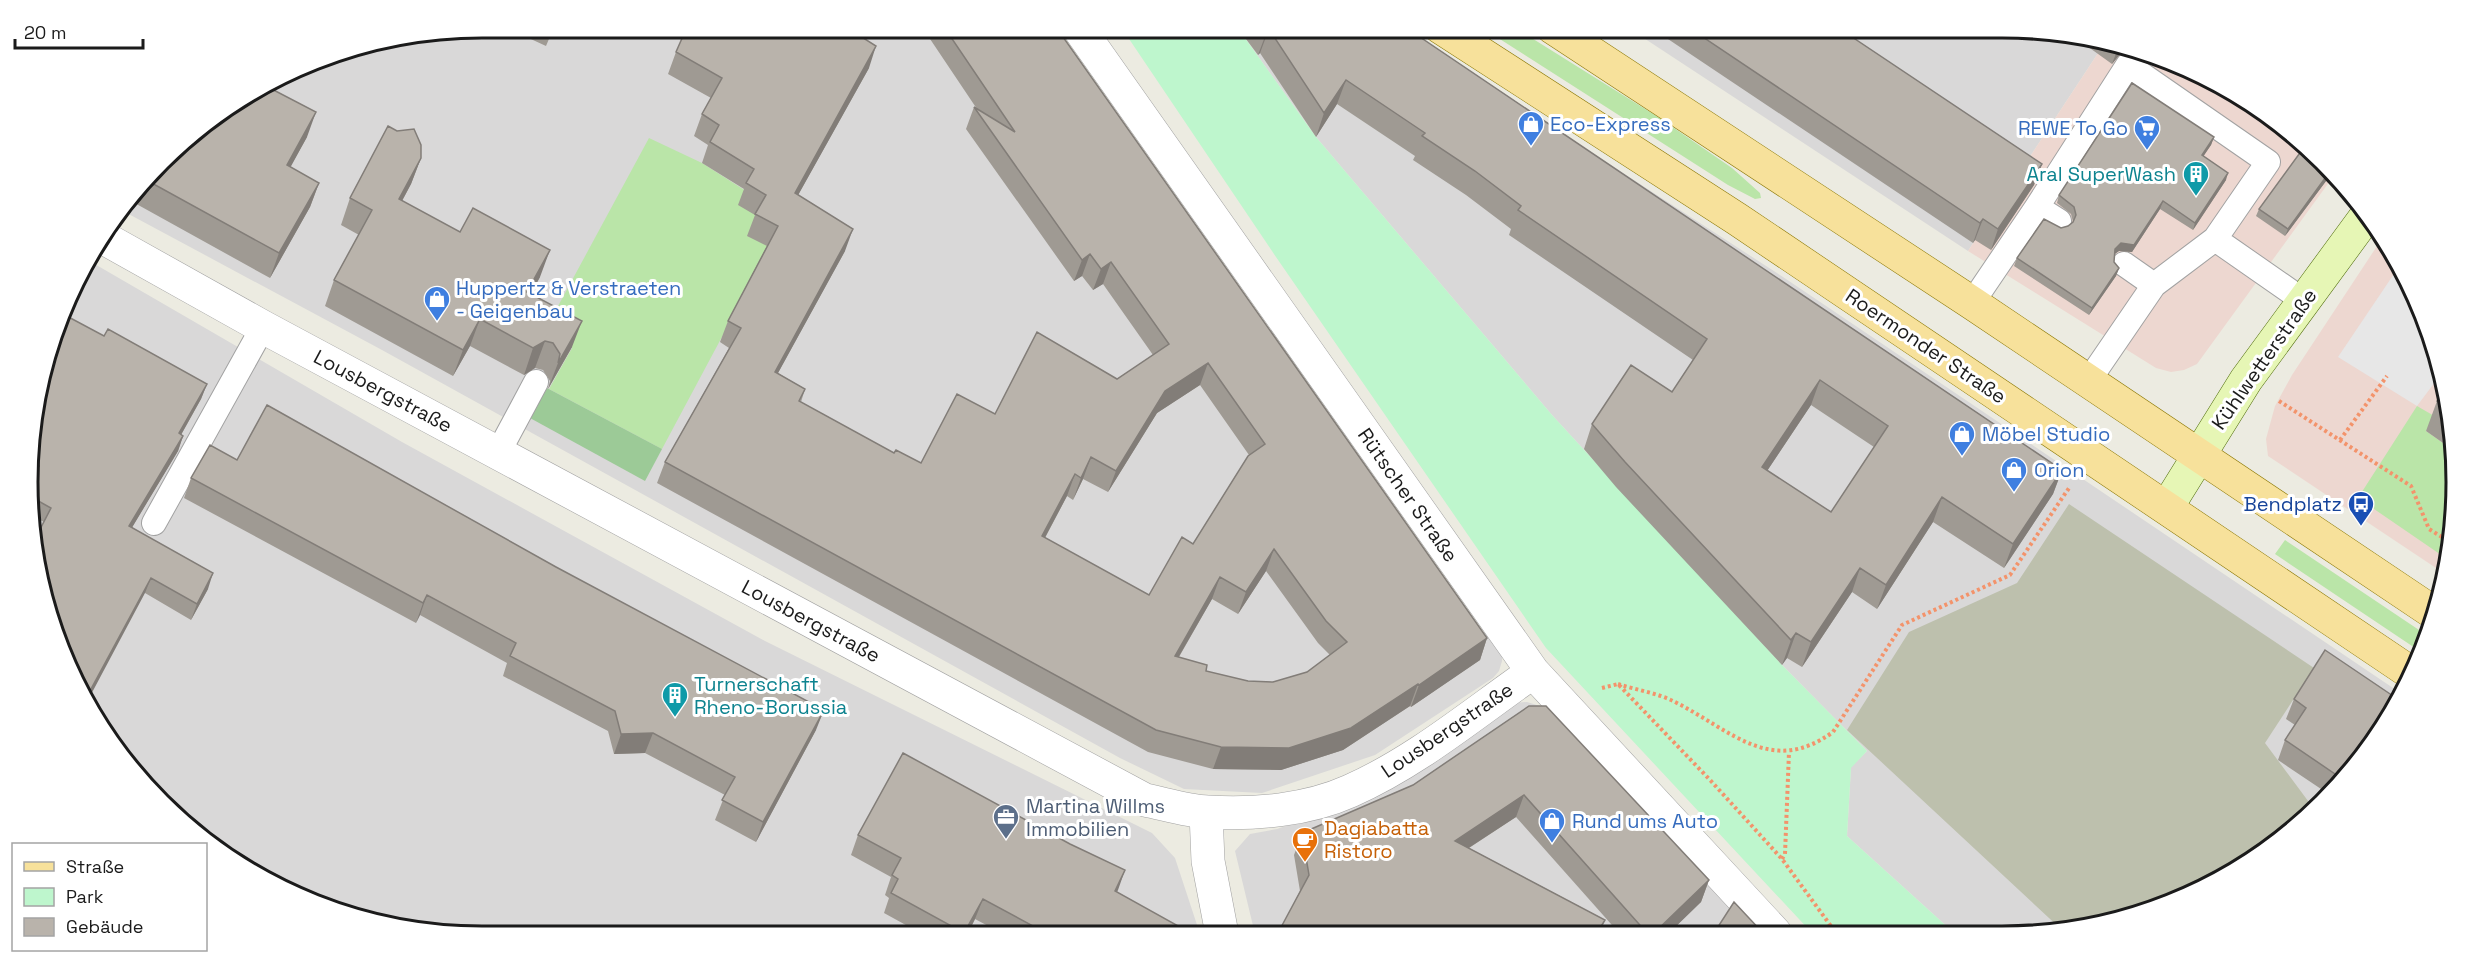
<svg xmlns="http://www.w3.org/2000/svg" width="2483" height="963" font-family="'Space Grotesk',sans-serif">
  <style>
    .residential { fill: #d9d8d8 }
    .commercial { fill: #edd7d0 }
    .construction { fill: #bdc0ad }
    .grass { fill: #bae5a8 }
    .forest { fill: #9cca97 }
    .park { fill: #bef6cd }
    .parking { fill: #e7e7e7 }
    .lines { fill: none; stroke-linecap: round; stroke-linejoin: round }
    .lane-casing { stroke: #a2a2a2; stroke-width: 26 }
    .street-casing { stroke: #a2a2a2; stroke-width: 34 }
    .secondary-casing { stroke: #4e6b09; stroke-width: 34 }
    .primary-casing { stroke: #8c7906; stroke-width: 34 }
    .path { stroke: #f3936b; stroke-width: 4; stroke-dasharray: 3 3; stroke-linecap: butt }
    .lane { stroke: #fff; stroke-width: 24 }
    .street { stroke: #fff; stroke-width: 33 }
    .secondary { stroke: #e6f6b5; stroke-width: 33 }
    .primary { stroke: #f7e19b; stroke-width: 33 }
    .wall { fill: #9f9a93; fill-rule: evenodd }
    .shaded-wall { fill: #827d78 }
    .building { fill: #b9b3ab; stroke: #827d78; stroke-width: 1.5; fill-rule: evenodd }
    .labels { text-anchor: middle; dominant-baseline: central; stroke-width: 6; stroke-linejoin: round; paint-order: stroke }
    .shop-label { font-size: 20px; fill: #366cbe; stroke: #fff; text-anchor: start }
    .culture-label { font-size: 20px; fill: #0d838f; stroke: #fff; text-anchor: end }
    .street-label { font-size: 20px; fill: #1b1b1b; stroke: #fff }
    .transit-label { font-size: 20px; fill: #164399; stroke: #fff; text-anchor: end }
    .service-label { font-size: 20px; fill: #4e5e75; stroke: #fff; text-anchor: start }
    .food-label { font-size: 20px; fill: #c56008; stroke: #fff; text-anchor: start }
    .rim { fill: none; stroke: #1b1b1b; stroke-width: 3 }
  </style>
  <rect width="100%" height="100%" fill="#ecebe1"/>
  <path class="residential" d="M482,27h565l434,608 7,-5 14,22v9l-3,10 -6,7 -118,77 -113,38 -78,-4 -64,-31 -738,-408 -259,-139 59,-71 73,-52 80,-37z
    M1237,27h162l387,252 613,413 -19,42 -79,89 -99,66 -141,43h-108l-106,-96 4,-69 16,-16 -85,-86 -230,-250 -236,-278z
    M1627,27h374l105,14 -138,210z
    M86,259l316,183 363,199 387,192 23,25 25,76 -718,2 -118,-16 -83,-31 -76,-47 -102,-108 -41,-78 -26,-85 -5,-149 20,-86z
    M1527,702l16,5 215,226 -503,1 -20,-83 15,-17 27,-5 97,-33 136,-93z"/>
  <path class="commercial" d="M2106,41l13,2 84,31 75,47 57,53 -138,190 -13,6 -13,2 -15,-4 -188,-117z
    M2383,237l12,18 37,81 20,87 3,89 -10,62 -177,-118 -2,-17 9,-33 17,-31z"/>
  <path class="construction" d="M2069,504l245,164 -49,75 49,66 -13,14 -99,66 -139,42 -216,-201 62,-98 108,-49z"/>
  <path class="grass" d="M1481,27h33l144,90 74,51 28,25 1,5 -6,1 -27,-14z
    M649,138l53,25 44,28 24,56 -108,202 -113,-60 23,-41 -28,-16z
    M2417,406l19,11 -10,14 27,19 2,62 -8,47 -89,-61z
    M2285,540l140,94 -7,16 -143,-96z"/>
  <path class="forest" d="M547,388l115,61 -17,32 -115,-63z"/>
  <path class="park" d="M1121,27h116l79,110 236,278 230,250 85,86 -16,17 -4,68 106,96 -141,1 -266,-285 -270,-391z"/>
  <path class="parking" d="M2400,265l32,71 9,38 -24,32 -79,-49z"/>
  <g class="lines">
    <g class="lane-casing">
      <path id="lane" d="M2037,207l91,-142 140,97 -53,77
        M2154,285l61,-46 89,62
        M1972,303l65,-96 22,14
        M2089,380l65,-95 -30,-21
        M498,453l38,-71
        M154,523l109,-196"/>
    </g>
    <g class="street-casing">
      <path id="street" d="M1078,27l455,645 242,261
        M102,237l161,90 882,473c20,4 42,11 63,12 46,3 100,-2 142,-21 66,-29 124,-78 183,-119
        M1206,813l2,48 14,73"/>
    </g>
    <g class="secondary-casing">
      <path id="secondary" d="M2167,507l79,-127 121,-165"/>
    </g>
    <g class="primary-casing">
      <path id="primary" d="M1440,27l297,192 671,452
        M1552,27l420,276 462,310"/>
    </g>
    <path class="path" d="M2279,401l132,85 18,43 21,13
      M2340,440l47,-64
      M1618,684c18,6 40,9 57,18 56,28 96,75 158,30l69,-107 108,-50 59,-87
      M1602,688l16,-4 93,97 71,78 54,74
      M1782,859l3,-5 4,-102"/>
    <use href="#lane" class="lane"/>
    <use href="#street" class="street"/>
    <use href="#secondary" class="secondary"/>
    <use href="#primary" class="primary"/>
  </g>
  <path class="wall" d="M505,27h49l-8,19z
    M583,27h10l-2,5z
    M922,27h134l431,611 -7,22 -69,47 -1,-1 -67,44 -62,20 -68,-1 -65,-17 -491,-269 8,-21 64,-114 -9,-6 8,-21 39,-75 -20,-10 8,-21 -17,-10 6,-16 -42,-26 6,-18 -14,-9 8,-22 9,-16 -43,-24 8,-22 193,16 -71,127 47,56 -67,122 27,16 -4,13 93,51 27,10 74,-49 122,-35 36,-24 -50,-71 -10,6 -11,-14 -8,5 -108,-152 8,-22 3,2zM1200,385l49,70 -56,89 -44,51 -104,-57 22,-42 6,4 10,-21 25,13 49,-79zM1266,571l52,72 12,12 -23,17 -34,10 -25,-1 -42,-10 -27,-14 33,-58 26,15z
    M1237,27h168l657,443 -9,24 -49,74 -71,-46 -56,87 -25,-17 -50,75 -15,-9 -5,7 -166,-178 -32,-38 8,-25 80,-32 21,-32 -184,-125 2,-6 -45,-34 -53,-35 2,-4 -78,-52 -21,33 -56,-84 -2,2zM1811,405l63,42 -43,65 -64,-41z
    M1650,27h187l205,137 -8,21 -43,65 -16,-10 -2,3z
    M2073,36l46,7 17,6 -2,3 -13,1 -9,11z
    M307,137l-17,30 29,16 -9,24 -40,71 -139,-77 51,-61z
    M2214,137l-3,8 -8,11 23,24 -33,50 -33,-21 -28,43 -13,-1 -5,3v8l5,6 -3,8 -27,39 -75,-49 3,-8 44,-30 7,-2 5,-4 -2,-8 -14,-11 2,-8z
    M421,158l-10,26 -9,17 138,76 -9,17 41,53 -24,42 2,-8 -7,-11 -8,-2 -11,7 -54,-29 -17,30 -128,-70 9,-26 25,-45 -18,-10 9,-27z
    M2329,177l-44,59 -29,-20 3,-7z
    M104,336l103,48 -6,15 -20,36 2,1 -5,15 -46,76 76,62 -17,31 -46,-27 -109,-22 -1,-32 9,-17 -10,-5 -3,-95z
    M2445,390l7,33 1,27 -27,-19 11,-30z
    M237,460l579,270 -60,112 -41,-22 10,-25 -80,-42 -31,1 -6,-23 -105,-55 4,-13 -87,-48 -4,8 -232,-125 7,-20z
    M2294,699l86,35 -53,59 -49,-33 7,-20 10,-15 -9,-6z
    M1529,706l180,174 -8,22 -32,31h-50l-103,-116 -47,31 136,72 -5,13 -322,1 22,-43 -6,-36 8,-22 111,-48z
    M858,835l259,57 71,42 -183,1 -30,-16 -8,16h-43l-40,-22 5,-15 -4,-3 6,-18 -40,-22z"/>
  <path class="shaded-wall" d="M1269,29l-9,24 -2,2 9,-24z
    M2120,43l16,6 -2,3 -13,1 -9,11z
    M876,46l-7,22 -82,147 8,-22z
    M1346,80l-9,24 -21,33 8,-24z
    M316,112l-9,25 -29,53 9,-25z
    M2214,137l-3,8 -12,18 3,-8z
    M421,158l-10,26 -22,41 10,-26z
    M2042,164l-8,21 -43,65 7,-21z
    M2331,170l-2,7 -44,59 3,-7z
    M2228,173l-2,7 -33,50 2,-7z
    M319,183l-9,24 -40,71 9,-25z
    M2163,201l-3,8 -28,43 -13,-1 -7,5 3,-7z
    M1983,219l-8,21 -2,3 7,-20z
    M853,229l-8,22 -78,142 8,-21z
    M550,250l-10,27 -23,41 10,-26z
    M1090,254l-8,22 -8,5 8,-21z
    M1111,262l-8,22 -10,6 8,-21z
    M2119,268l-3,8 -27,39 3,-7z
    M480,319l-10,27 -17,30 10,-26z
    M582,321l-10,26 -24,42 10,-26z
    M545,341l-10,27 -11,7 9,-27z
    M1208,363l-8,22 -43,28 -49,79 8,-21 49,-80z
    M1820,380l-9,25 -58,87 9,-25z
    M207,384l-6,15 -28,50 6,-16z
    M183,436l-5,15 -54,90 5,-15z
    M1091,457l-8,22 -10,21 8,-22z
    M2062,470l-9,24 -49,74 9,-24z
    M1075,474l-8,22 -33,62 8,-22z
    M1942,497l-9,25 -56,87 9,-24z
    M1274,549l-8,22 -28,43 8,-22z
    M1860,568l-8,24 -50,75 9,-25z
    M213,573l-5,16 -17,31 6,-16z
    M1220,577l-8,22 -45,78 8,-21z
    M151,578l-6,15 -58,109 -2,-2z
    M427,595l-7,20 -4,8 7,-20z
    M1796,633l-9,25 -5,7 9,-25z
    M1487,638l-7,22 -69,47 8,-22z
    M1418,684l-8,22 -67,44 -62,20 -68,-1 8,-22z
    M824,710l-8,20 -60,112 7,-20z
    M653,733l-8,20 -31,1 7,-20z
    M1524,795l-8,22 -69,45 8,-21z
    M1125,870l-7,20 -10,21 7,-20z
    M1709,880l-8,22 -32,31h-15z
    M983,899l-8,20 -8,16h-4z"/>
  <path class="building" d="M535,27h18l-3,7z
    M687,27h159l30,19 -81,147 58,36 -78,143 30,17 -6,12 95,52 2,-3 25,13 36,-69 38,20 42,-82 80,47 52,-35 -58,-82 -10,7 -11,-15 -8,6 -108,-153 41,25 -71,-105h112l431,611 -68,47 -1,-1 -67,44 -62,20 -68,-1 -65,-17 -491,-268 76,-134 -13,-7 50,-95 -23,-12 11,-19 -20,-12 8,-14 -44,-27 9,-17 -17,-11 20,-36 -46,-26zM1208,363l57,81 -17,12 -55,88 -11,-7 -33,58 -107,-59 33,-62 6,4 10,-21 25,14 49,-80zM1274,549l52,72 21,21 -40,30 -34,10 -25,-1 -42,-10 1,-6 -32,-9 45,-79 26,15z
    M1264,27h141l657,443 -49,74 -71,-47 -56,88 -26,-17 -49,74 -15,-9 -5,7 -166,-178 -33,-38 39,-59 41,27 35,-53 -189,-129 3,-4 -46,-35 -53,-35 3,-3 -79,-53 -22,33 -55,-84 -2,2zM1820,380l68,46 -57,86 -69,-45z
    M1688,27h149l205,137 -44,65 -15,-10 -3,4z
    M2132,83l82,54 -12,18 26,18 -33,50 -32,-22 -29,44 -13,-2 -6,6 -1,13 5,6 -27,40 -75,-50 27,-39 17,9 7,-2 5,-4 3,-7 -2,-8 -15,-12z
    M262,84l54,28 -29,53 32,18 -40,70 -131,-72 34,-41 73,-52z
    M388,126l9,5 17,-2 7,16v13l-22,41 61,33 13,-24 77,42 -23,42 55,29 -24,42 2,-9 -7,-11 -8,-2 -12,7 -53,-29 -17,31 -129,-70 38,-70 -22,-12z
    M2302,150l29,20 -43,59 -29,-20z
    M61,313l43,23 4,-7 99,55 -28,49 4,3 -54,90 84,47 -16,31 -46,-26 -66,122 -23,-44 -26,-85 -1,-11 5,-9 -5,-3v-9l16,-31 -18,-10v-21l6,-11 -7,-4 -1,-40 20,-86z
    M2445,390l4,19 -12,-8z
    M267,405l289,162 268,143 -61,112 -41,-22 13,-23 -82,-44 -32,1 -6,-23 -105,-55 6,-13 -89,-48 -4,8 -232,-125 19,-33 27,15z
    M2325,650l71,48 -16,36 -39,44 -56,-38 21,-32 -12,-9z
    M1529,706h17l163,174 -55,53h-7l-123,-138 -69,46 150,79 -8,13h-100l-3,-1 -1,1 -213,1 -1,-3 30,-56 -7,-42 111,-48z
    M903,753l167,91 55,26 -10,21 74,41 -1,2 -143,1 1,-2 -63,-34 -19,34 -73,-40 7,-14 -6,-4 9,-17 -43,-23z
    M1734,902l29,31h-49z"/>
  <defs>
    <g id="shop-pin" transform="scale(1.35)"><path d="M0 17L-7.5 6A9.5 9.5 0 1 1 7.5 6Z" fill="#3f7fe0" stroke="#fff"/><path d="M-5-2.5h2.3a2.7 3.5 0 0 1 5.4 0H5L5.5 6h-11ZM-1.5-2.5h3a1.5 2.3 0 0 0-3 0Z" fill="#fff"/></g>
    <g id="supermarket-pin" transform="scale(1.35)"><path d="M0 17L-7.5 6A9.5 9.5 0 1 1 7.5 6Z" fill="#3f7fe0" stroke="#fff"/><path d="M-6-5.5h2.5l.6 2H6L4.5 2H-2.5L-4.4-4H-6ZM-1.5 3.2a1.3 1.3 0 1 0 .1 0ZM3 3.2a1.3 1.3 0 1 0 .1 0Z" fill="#fff"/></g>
    <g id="building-pin" transform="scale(1.35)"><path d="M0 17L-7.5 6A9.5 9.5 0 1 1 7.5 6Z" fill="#0f9aa8" stroke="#fff"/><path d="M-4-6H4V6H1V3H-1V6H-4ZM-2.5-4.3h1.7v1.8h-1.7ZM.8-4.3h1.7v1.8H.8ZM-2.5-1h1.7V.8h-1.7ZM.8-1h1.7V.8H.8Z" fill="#fff"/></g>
    <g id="bus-pin" transform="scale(1.35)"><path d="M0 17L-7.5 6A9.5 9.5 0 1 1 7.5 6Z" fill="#1a4fb4" stroke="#fff"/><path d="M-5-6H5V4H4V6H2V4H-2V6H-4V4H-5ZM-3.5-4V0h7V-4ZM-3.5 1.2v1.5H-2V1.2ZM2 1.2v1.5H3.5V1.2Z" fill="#fff"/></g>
    <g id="office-pin" transform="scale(1.35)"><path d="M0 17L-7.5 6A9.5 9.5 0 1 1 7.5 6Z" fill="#5c6f8a" stroke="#fff"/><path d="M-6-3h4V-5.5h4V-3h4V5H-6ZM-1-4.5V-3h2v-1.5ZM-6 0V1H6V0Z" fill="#fff"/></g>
    <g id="cafe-pin" transform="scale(1.35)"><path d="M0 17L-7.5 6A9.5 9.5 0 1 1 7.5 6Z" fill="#e8710a" stroke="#fff"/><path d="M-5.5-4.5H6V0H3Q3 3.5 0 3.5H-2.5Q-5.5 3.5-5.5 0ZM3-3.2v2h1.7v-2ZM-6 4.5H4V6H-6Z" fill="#fff"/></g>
  </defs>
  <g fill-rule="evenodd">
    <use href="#shop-pin" x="1531" y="124"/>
    <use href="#supermarket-pin" x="2147" y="128"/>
    <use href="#building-pin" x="2196" y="174"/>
    <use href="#shop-pin" x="437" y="299"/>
    <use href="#shop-pin" x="1962" y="434"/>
    <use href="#shop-pin" x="2014" y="470"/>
    <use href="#bus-pin" x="2361" y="504"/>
    <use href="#building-pin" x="675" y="695"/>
    <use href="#office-pin" x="1006" y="817"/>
    <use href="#shop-pin" x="1552" y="821"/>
    <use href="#cafe-pin" x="1305" y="840"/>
  </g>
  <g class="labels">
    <g class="shop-label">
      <text x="1550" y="124">Eco-Express</text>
      <text x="2128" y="128" text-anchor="end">REWE To Go</text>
      <text x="456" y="288">Huppertz &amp; Verstraeten<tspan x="456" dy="23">- Geigenbau</tspan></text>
      <text x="1982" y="434">Möbel Studio</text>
      <text x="2034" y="470">Orion</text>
      <text x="1572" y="821">Rund ums Auto</text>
    </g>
    <g class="culture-label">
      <text x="2176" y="174">Aral SuperWash</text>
      <text x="694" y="684" text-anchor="start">Turnerschaft<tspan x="694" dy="23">Rheno-Borussia</tspan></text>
    </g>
    <g class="street-label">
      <text transform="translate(1926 346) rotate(34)">Roermonder Straße</text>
      <text transform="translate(2264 359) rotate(-55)">Kühlwetterstraße</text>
      <text transform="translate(383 391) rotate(28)">Lousbergstraße</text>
      <text transform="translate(1408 495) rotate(55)">Rütscher Straße</text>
      <text transform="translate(811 621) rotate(28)">Lousbergstraße</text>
      <text transform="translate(1447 730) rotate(-34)">Lousbergstraße</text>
    </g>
    <g class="transit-label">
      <text x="2342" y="504">Bendplatz</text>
    </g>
    <g class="service-label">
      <text x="1026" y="806">Martina Willms<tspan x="1026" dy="23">Immobilien</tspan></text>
    </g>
    <g class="food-label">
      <text x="1324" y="828">Dagiabatta<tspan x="1324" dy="23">Ristoro</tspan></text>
    </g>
  </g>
  <path d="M0 0H2483V963H0ZM482 38H2002A444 444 0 0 1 2446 482V482A444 444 0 0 1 2002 926H482A444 444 0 0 1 38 482V482A444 444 0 0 1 482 38Z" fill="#fff" fill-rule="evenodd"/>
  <path class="rim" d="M482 38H2002A444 444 0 0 1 2446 482V482A444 444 0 0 1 2002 926H482A444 444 0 0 1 38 482V482A444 444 0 0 1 482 38Z"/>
  <rect x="12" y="843" width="195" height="108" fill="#ffffff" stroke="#a4a4a4" stroke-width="1.5"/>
  <rect x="24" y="862" width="30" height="9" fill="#f7e19b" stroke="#a4a4a4" stroke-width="1.5"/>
  <text x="66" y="873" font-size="18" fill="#1b1b1b">Straße</text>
  <rect x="24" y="888" width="30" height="18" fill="#bef6cd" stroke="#a4a4a4" stroke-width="1.5"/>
  <text x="66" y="903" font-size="18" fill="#1b1b1b">Park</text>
  <rect x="24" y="918" width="30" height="18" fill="#b9b3ab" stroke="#a4a4a4" stroke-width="1.5"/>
  <text x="66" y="933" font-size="18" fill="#1b1b1b">Gebäude</text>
  <path d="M15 39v9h128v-9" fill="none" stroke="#1b1b1b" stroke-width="3"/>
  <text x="24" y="39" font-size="18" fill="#1b1b1b" stroke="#ffffff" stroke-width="4.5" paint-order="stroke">20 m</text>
</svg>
